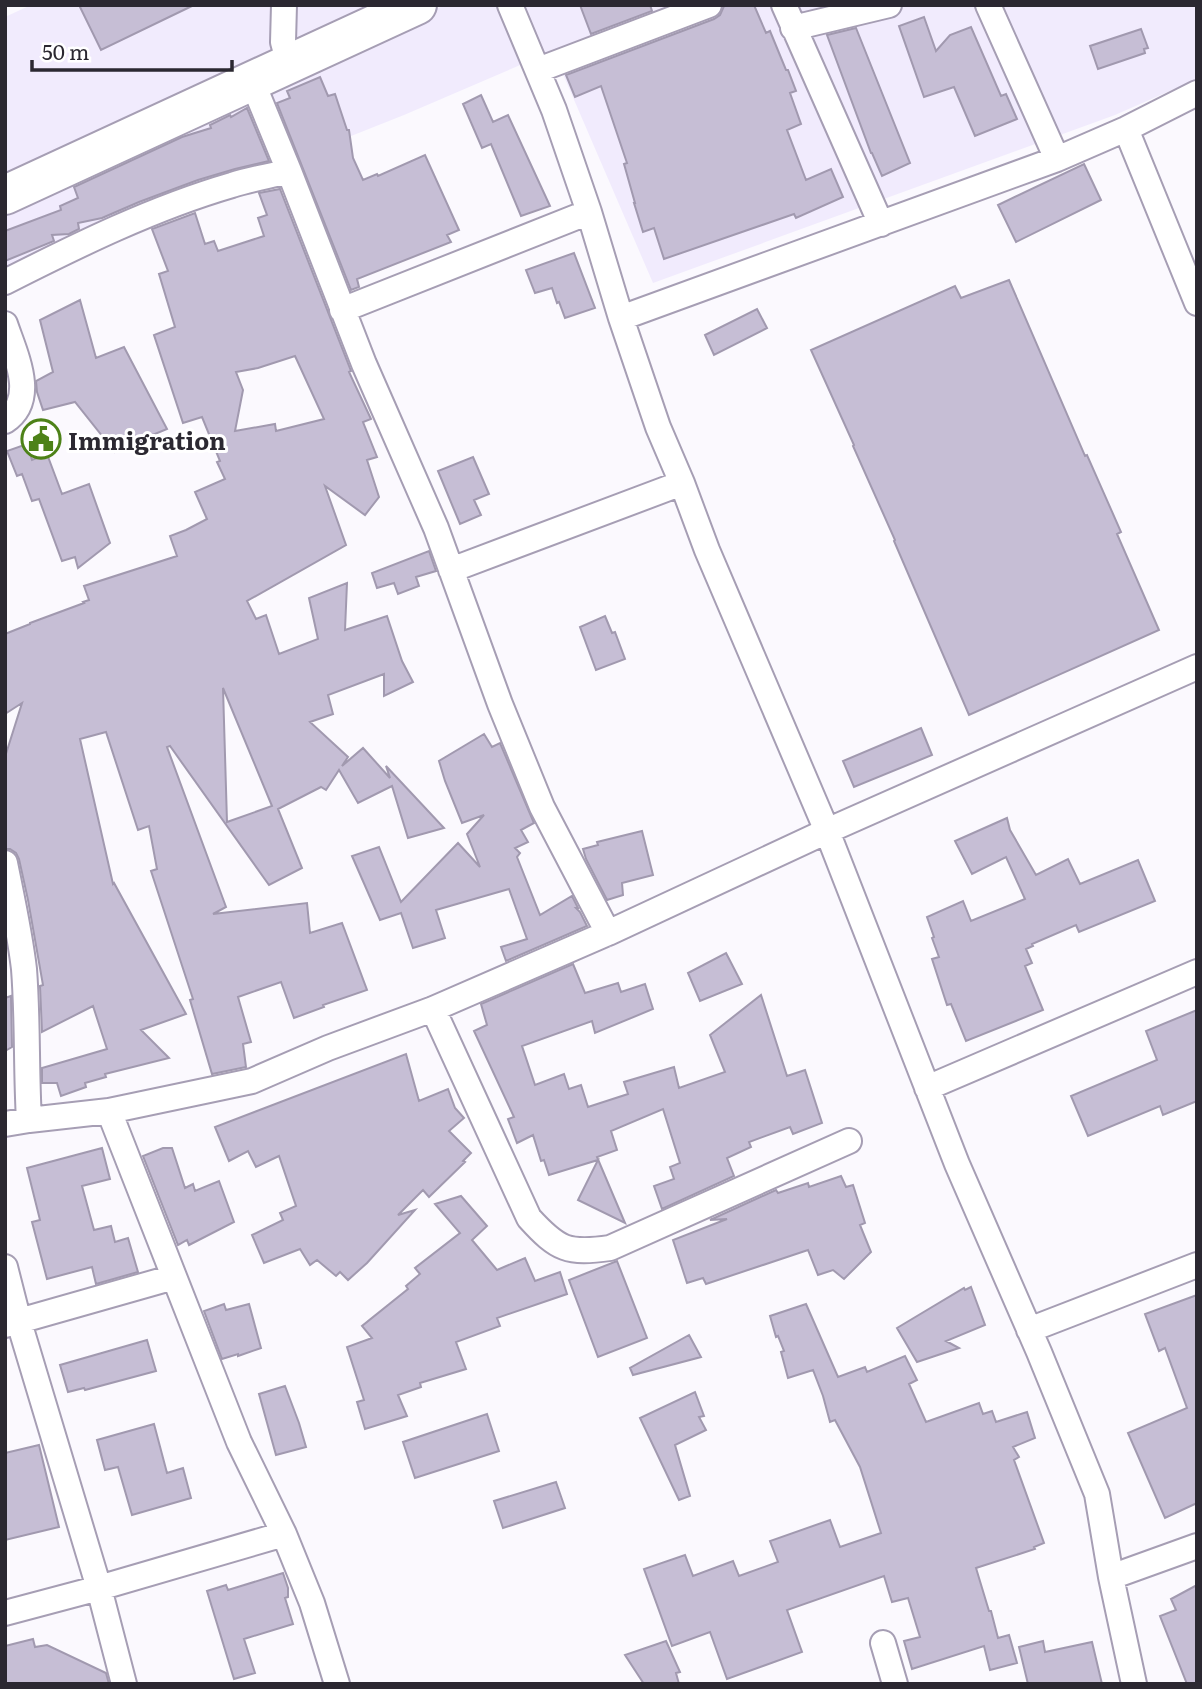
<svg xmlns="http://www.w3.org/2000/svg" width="1202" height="1689" font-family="Literata,serif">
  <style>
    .built { fill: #f1ebfd }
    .building { fill: #c6bed5; stroke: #a199af; stroke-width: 2; fill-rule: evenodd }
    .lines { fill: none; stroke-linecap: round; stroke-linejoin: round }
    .minor-casing { stroke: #a69eb4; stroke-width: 28 }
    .trunk-casing { stroke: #a69eb4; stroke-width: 42 }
    .minor { stroke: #fff; stroke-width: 24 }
    .trunk { stroke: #fff; stroke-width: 38 }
    .labels { text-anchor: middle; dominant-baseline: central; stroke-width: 6; stroke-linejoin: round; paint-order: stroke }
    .poi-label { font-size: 24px; font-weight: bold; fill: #2b2831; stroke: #fff; text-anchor: start }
  </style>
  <rect width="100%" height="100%" fill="#fbf9fe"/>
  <path class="built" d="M31,5h346l-372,175v-163z
    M445,5h752v74l-82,36 -462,168 -100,-232 -149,64 -131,52 -268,117v-73z"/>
  <path class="building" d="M79,5h115l-93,45z
    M580,5h70l2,6 -61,23z
    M726,5h28l12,28 4,-2 16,39h2l8,21 -6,2 11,31 -14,6 19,50 25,-11 12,28 -47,21 -2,-4 -130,45 -10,-31 -11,4 -9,-29h1l-11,-39 3,-1 -26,-77 -26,11 -9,-22 148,-56 6,-4 4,-9z
    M924,17l12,34 14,-16 21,-8 30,69 5,-2 11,25 -42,17 -21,-49 -30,10 -25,-71z
    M856,28l54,135 -28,13 -10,-23h-1l-44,-118z
    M1141,29l7,19 -4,1 1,4 -47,16 -8,-23z
    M320,77l8,19 7,-2 12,36h2l4,28 10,22 14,-6 1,2 47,-21 34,75 -12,5 4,7 -94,37 2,8 -8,3 -74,-187 13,-5 -3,-7z
    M481,95l12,27 15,-7 42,91 -29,10 -30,-72 -9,4 -19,-44z
    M247,108l22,53 -34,8 -37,11 -59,22 -37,16 -24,5 1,6 -10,5 -17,1 2,6 -49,20v-30l56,-21 -1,-4 18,-8 -4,-11 108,-50 29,-9 -1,-3 20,-10 1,2z
    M1084,164l17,36 -85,42 -18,-37z
    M280,189l71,182 -2,1 22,47 -8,3 14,35 -10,3 12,37 -14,18 -40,-29 21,59 -99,56 9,18 10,-4 13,39 39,-15 -9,-41 38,-15 -2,47 42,-14 15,45 11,21 -29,14v-22l-56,21 5,19 -23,8 38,35 -6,9 21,-18 27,30 -4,-12 58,62 -36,10 -16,-52 -34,17 -19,-33 -13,20 -5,-3 -43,22 24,59 -33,17 -99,-139 -3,1 59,160 -13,7 94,-11 3,30 32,-10 25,67 -44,15 1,2 -30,11 -13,-36 -43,15 13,45 -8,2 3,23 -34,7 -22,-74 3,-1 -42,-128 6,-2 -8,-43 -11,4 -32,-98 -26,7 33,145 1,-1 72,131 -45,16 28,28 -64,16 1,3 -21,6 1,4 -25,9 -4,-13h-15v-15l65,-19 -14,-43 -51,26 -2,-46 3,-1 -15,-85 -9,-41 -3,-6 -6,-4h-5v-92l17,-54 -17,11v-80l25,-10v-1l54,-20 -1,-1 6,-2 -5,-14 93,-30 -7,-20 16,-6 21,-11 -12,-27 30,-13 -8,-17 3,-1 -18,-44 -19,6 -29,-88 21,-8 -16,-53 9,-3 -16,-42 43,-16 10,31 9,-3 4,10 46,-15 -6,-18 9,-3 -8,-22zM295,356l29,63 -48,12 -1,-7 -40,7 8,-41 -7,-18 22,-4zM223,688l49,118 -45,16z
    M574,253l21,55 -30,10 -6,-16 -2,1 -5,-15 -17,5 -9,-23z
    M1009,280l76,176 2,-1 34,77 -4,2 42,96 -190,85 -75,-174 1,-1 -42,-94 1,-1 -43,-95 144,-64 6,12z
    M80,300l16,58 28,-11 43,82 -17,7 2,3 -37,13 -40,-50 -32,8 -6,-18 -1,-11 17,-9 -13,-52z
    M757,309l10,19 -53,27 -9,-20z
    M27,444l5,16 15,-6 15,40 27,-10 21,59 -32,25 -3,-11 -13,4 -23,-62 -7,2 -10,-27 -5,2 -10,-25z
    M473,457l16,37 -15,6 7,15 -21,9 -22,-53z
    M429,551l7,20 -20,6 3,9 -21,8 -4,-11 -17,5 -5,-15z
    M605,616l7,17 3,-1 10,27 -29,11 -16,-43z
    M921,728l11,27 -78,32 -11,-26z
    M484,734l8,13 8,-4 34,80 -13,7 7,12 -13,6 5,5 -3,4 23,58 32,-19 6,12h-2l4,4 7,14 -81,35 -5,-14 26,-8 -18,-50 -73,21 9,28 -32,10 -12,-35 -21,7 -28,-64 27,-9 22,55 57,-59 22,24 -13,-33 17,-19 -22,8 -17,-42 -6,-20z
    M1007,818l3,12 26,45 32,-16 12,25 58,-24 17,41 -76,31 -3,-7 -44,19 1,2 -7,3 6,14 -7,3 18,44 -77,31 -15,-37 -4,1 -15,-46 7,-2 -7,-19 2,-1 -7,-20 36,-16 8,20 54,-22 -19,-42 -34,17 -17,-33z
    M642,831l11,44 -31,8 1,12 -16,5 -21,-41 -3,-10 15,-4 -1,-3z
    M726,953l16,31 -42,17 -12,-28z
    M573,964l12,29 33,-10 3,9 24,-8 8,25 -58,24 -3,-12 -70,25 13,39 29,-11 5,15 12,-4 7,22 40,-13 -4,-12 50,-15 5,21 46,-16 -15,-37 51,-40 26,81 18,-6 17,53 -29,11 -3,-7 -41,15 2,5 -24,11 7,18 -72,33 -8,-23 20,-7 -4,-12 10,-4 -17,-54 -52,22 6,19 -20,7 28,66 -47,-23 20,-40 -49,15 -5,-15 -3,1 -8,-26 -16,8 -9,-24 6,-2 -40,-86 13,-6 -6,-21z
    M11,996l1,51 -7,4v-53z
    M1197,1010v91l-34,14 -3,-9 -72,30 -17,-40 86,-36 -11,-29z
    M406,1054l13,47 29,-12 7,19 9,10 -15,13 22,22 -8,8 2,1 -36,35 -6,-7 -25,25 17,-5 -48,53 -19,17 -8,-8 -4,4 -19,-16 -7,5 -10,-16 -36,14 -12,-28 31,-15 -3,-7 16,-7 -17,-50 -23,11 -8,-16 -19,10 -14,-34z
    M102,1148l8,31 -28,7 12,44 17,-4 4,16 13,-4 10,34 -42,12 -4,-17 -45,12 -15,-57 8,-2 -13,-52z
    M163,1148h9l13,40 8,-4 2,7 24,-10 15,41 -45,23 -2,-5 -9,5 -35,-89z
    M841,1176l5,11 7,-2 12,38 -5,2 11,27 -27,27 -11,-9 -15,5 -10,-25 -102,34 -3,-6 -16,5 -14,-43 54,-21 -17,1 66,-30 2,3 30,-10 1,4z
    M461,1196l26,30 -15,14 25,30 28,-12 10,23 25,-9 7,22 -70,24 3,8 -44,16 10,27 -46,14 1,4 -23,8 9,21 -42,13 -8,-27 7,-2 -17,-53 25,-9 -10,-12 46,-37 -2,-3 14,-12 -5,-6 45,-35 -25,-29z
    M617,1261l30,77 -49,19 -29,-77z
    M971,1287l14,38 -39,16 13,7 -42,14 -20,-34 67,-40 1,2z
    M1197,1295v208l-32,15 -37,-85 59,-25 -22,-60 -6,3 -14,-37z
    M224,1304l2,6 23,-6 12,44 -23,8v-2l-16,5 -18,-48z
    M806,1304l32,73 27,-10 2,5 38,-16 12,24 -8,4 17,38 53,-19 4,11 9,-3 4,11 31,-10 8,26 -22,9 6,10 -5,3 30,83 -10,4 1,2 -59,19 13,43h2l7,27 11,-3 8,28 -27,7 -6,-24 -72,23 -8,-28 16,-4 -12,-39 -16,4 -8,-26 -97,34 15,42 -75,27 -17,-47 -38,14 -28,-77 41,-14 8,21 40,-15 6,15 39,-14 -8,-21 60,-21 10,27 41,-14 -21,-66 -25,-47 -5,2 -7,-26 -10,-26 -25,8 -7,-26 3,-1 -6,-15 -2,1 -6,-21z
    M689,1335l12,22 -68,18 -3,-7z
    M147,1340l9,31 -71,19 -1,-2 -16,4 -8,-27z
    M285,1386l14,37 7,24 -30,8 -17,-61z
    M695,1392l9,24 -5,1 7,13 -31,15 15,51 -11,4 -39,-82z
    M487,1414l12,37 -84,27 -12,-36z
    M154,1424l13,49 16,-5 8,30 -59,17 -14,-48 -13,3 -8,-30z
    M39,1445l20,82 -54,13v-87z
    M556,1482l9,26 -62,20 -9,-27z
    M283,1573l5,15v9l-3,1 8,26 -49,15 11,34 -21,6 -27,-88 19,-6 2,5z
    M1197,1585v99h-10l-27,-68 16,-6 -5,-11z
    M33,1639l2,8 12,-2 59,28 3,11h-104v-38z
    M666,1641l14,31 -4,1 3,11h-35l-19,-29z
    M1043,1641l2,11 47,-10 10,42h-74l-9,-37z"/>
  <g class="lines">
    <g class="minor-casing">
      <path id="minor" d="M284,5l-1,37 6,22
        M510,5l44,105 35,102 32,106 37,109 24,56 25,67 120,281 130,333 82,188 58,142 14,83 23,107
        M784,5l97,219
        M988,5l69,154
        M793,28l96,-23
        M538,70l171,-65
        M252,81l37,90 75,193 72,164 64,176 42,103 66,126
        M1126,129l71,174
        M5,282c73,-37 148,-74 227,-97 19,-6 38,-9 57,-14
        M342,310l247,-98
        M621,318l436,-159 69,-30 71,-36
        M5,324c10,30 33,75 0,97
        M451,570l231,-87
        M5,863c7,35 15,71 19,106 4,51 2,101 5,151
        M433,1009l96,209c29,32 39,36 81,30l239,-107
        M927,1088l270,-116
        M109,1111l130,331 45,92 28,69 25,81
        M5,1124l24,-4 80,-9 143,-30 76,-33 105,-39 175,-76 219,-102 370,-164
        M5,1267l14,55 80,266 25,96
        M5,1325l169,-48
        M1029,1330l168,-65
        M1111,1577l86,-31
        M5,1613l94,-25 185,-54
        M883,1643l12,41"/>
    </g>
    <g class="trunk-casing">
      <path id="trunk" d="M5,195l412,-190"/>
    </g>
    <use href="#minor" class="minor"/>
    <use href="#trunk" class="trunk"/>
  </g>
  <defs>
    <g id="civic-ring" transform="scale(2.0125)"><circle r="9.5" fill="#fff" stroke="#4d8218" stroke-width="1.5"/><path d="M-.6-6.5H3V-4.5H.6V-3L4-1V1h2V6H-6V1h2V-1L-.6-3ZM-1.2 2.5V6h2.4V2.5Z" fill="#4d8218"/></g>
  </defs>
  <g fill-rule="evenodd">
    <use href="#civic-ring" x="41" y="439"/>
  </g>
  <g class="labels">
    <g class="poi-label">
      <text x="68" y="439">Immigration</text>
    </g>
  </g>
  <rect width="1202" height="1689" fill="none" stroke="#2b2831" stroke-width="14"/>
  <path d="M32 60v10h200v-10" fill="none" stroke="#2b2831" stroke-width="3.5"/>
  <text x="42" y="60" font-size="21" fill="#2b2831" stroke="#ffffff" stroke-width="5" paint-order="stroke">50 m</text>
</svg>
